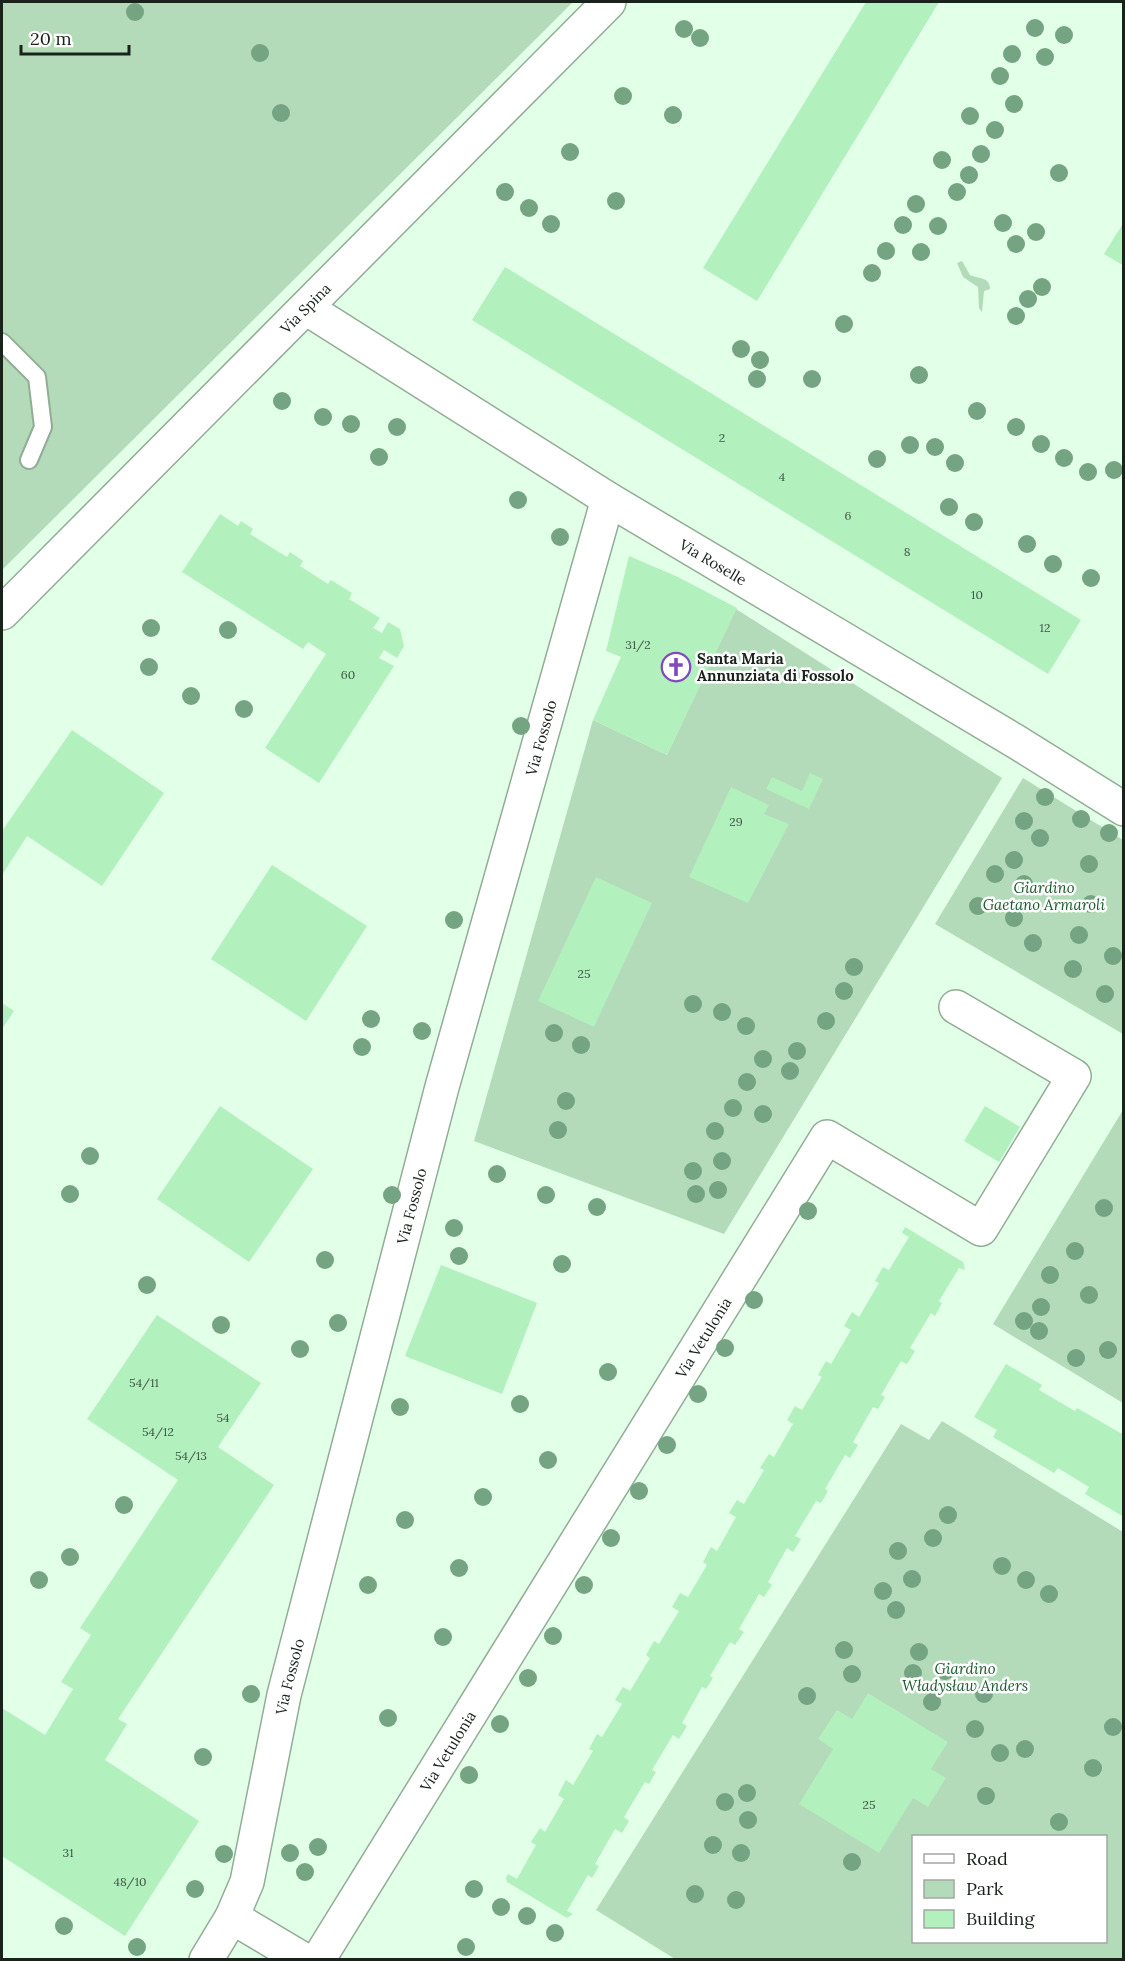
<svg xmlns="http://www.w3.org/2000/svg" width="1125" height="1961" font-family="Lora,serif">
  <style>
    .green { fill: #b3dab9; fill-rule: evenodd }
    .building { fill: #b2f0bd }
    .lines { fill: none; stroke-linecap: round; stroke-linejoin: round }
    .service-casing { stroke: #92ac96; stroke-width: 20 }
    .minor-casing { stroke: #92ac96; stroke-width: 36 }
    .service { stroke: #fff; stroke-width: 16 }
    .minor { stroke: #fff; stroke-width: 33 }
    .tree { fill: #74a481 }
    .labels { text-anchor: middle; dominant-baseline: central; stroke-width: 5; stroke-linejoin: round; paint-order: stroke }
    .number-label { font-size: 12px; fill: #3f5644 }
    .street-label { font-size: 15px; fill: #19231b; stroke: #fff }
    .poi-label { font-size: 15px; font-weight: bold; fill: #19231b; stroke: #fff; text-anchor: start }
    .park-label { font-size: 15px; font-style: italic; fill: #1a5a2d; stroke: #fff }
  </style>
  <rect width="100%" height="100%" fill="#e2ffe7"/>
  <path class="green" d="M2,2h571l-571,568z
    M962,261l8,14c9,4 20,2 20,14l-6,2 -2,21 -3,-4 -1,-21 -15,-10 -6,-14z
    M736,609l266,169 -278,456 -250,-93 119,-421 74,35z
    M1023,778l100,62v194l-188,-110z
    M1123,1110v293l-130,-79z
    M942,1421l181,111v427h-448l-79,-49 305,-486 28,16zM914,1836h192v106h-192z"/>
  <path class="building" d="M866,2h73l-182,299 -54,-33z
    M1124,222v44l-20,-12z
    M505,267l576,353 -33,54 -576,-354z
    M220,514l18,12 3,-5 12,8 -3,5 37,23 3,-5 13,9 -3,5 28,18 3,-4 21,13 -3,6 31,19 -7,10 9,5 6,-11 12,7 4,17 -7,12 -13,-8 -5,8 15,8 -75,117 -54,-35 61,-94 -18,-12 -5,7 -121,-77z
    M629,556l49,21 59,31 -70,147 -74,-35 28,-63 -15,-6z
    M72,730l92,63 -62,93 -75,-50 -25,39v-44z
    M810,773l13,6 -14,30 -43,-20 6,-12 30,14z
    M731,787l38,18 -5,9 25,10 -41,79 -59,-26z
    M272,865l95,61 -61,95 -95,-62z
    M596,877l56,26 -58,124 -56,-26z
    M2,1003l12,8 -12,18z
    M220,1106l93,63 -64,93 -92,-63z
    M985,1106l35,21 -21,35 -35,-21z
    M905,1227l58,35 2,8 -6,-2 -20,33 3,2 -7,13 -4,-3 -21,35 5,3 -8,13 -6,-3 -20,34 4,2 -7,12 -5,-2 -20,35 5,3 -8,13 -5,-3 -20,34 3,2 -7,12 -5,-2 -21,35 6,3 -8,13 -6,-4 -19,34 4,3 -8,12 -5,-3 -20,35 5,3 -9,13 -5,-3 -20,34 3,2 -7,11 -4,-2 -20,36 5,3 -8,13 -6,-4 -21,35 4,2 -7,12 -4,-2 -21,35 5,4 -7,12 -7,-4 -20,35 4,2 -7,12 -4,-3 -21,36 6,3 -6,4 -60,-36 -1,-4 2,-4 9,5 19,-34 -5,-3 9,-14 5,4 19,-33 -6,-4 8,-15 7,5 20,-34 -4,-2 8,-15 5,3 20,-33 -7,-4 8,-13 7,4 20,-33 -4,-3 8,-14 5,3 20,-33 -7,-4 8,-14 8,4 19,-32 -4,-3 8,-15 6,4 19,-34 -7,-4 8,-13 7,4 20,-34 -4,-2 9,-14 5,3 19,-33 -6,-4 8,-14 7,4 20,-33 -4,-2 8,-14 5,3 20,-34 -7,-4 8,-14 7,5 20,-34 -4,-2 8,-14 6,3 20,-33 -7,-4z
    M441,1265l96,38 -35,91 -97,-38z
    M157,1315l104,68 -43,64 56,38 -156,234 9,5 -22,36 94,61 -74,115 -123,-80v-148l43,27 28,-46 -12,-7 30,-47 -11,-7 98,-148 -91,-61z
    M1006,1364l36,21 -3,5 36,21 2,-3 47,27v82l-39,-23 4,-7 -31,-19 -4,5 -61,-36 4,-7 -23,-13z
    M868,1693l80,49 -17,27 15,9 -18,29 -15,-9 -34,55 -80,-49 34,-55 -15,-10 19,-29 15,9z"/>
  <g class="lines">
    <g class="service-casing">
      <path id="service" d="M2,342l35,35 6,50 -14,33"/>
    </g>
    <g class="minor-casing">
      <g id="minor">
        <path id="s1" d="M306,308l302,191 407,242 109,68"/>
        <path id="s2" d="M2,613l607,-611"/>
        <path id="s3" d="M232,1917l15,-35 37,-187 158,-608 166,-588"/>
        <path d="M206,1960l26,-43 72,43"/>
        <path id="s4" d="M318,1960l509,-823 154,92 93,-153 -118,-69"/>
      </g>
    </g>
    <use href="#service" class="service"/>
    <use href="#minor" class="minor"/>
  </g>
  <g class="tree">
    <circle cx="135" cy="12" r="9"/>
    <circle cx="1035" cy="28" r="9"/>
    <circle cx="684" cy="29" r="9"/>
    <circle cx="1064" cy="35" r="9"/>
    <circle cx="700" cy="38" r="9"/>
    <circle cx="260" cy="53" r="9"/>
    <circle cx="1012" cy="54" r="9"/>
    <circle cx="1045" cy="57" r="9"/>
    <circle cx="1000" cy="76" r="9"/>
    <circle cx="623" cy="96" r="9"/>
    <circle cx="1014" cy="104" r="9"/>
    <circle cx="281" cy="113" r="9"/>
    <circle cx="673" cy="115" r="9"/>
    <circle cx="970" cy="116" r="9"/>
    <circle cx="995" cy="130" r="9"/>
    <circle cx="570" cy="152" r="9"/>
    <circle cx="981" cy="154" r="9"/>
    <circle cx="942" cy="160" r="9"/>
    <circle cx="1059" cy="173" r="9"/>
    <circle cx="969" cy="175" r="9"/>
    <circle cx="505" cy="192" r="9"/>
    <circle cx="957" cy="192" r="9"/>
    <circle cx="616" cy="201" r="9"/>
    <circle cx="916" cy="204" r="9"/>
    <circle cx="529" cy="208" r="9"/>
    <circle cx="1003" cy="223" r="9"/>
    <circle cx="551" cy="224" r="9"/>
    <circle cx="903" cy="225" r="9"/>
    <circle cx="938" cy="226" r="9"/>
    <circle cx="1036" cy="232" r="9"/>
    <circle cx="1016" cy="244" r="9"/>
    <circle cx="886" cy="251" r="9"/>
    <circle cx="921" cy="252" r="9"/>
    <circle cx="872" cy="273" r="9"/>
    <circle cx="1042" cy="287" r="9"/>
    <circle cx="1028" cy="299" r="9"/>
    <circle cx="1016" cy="316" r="9"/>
    <circle cx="844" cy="324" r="9"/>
    <circle cx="741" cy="349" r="9"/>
    <circle cx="760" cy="360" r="9"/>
    <circle cx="919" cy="375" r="9"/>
    <circle cx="757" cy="379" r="9"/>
    <circle cx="812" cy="379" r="9"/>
    <circle cx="282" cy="401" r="9"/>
    <circle cx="977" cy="411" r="9"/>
    <circle cx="323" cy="417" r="9"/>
    <circle cx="351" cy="424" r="9"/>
    <circle cx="397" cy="427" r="9"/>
    <circle cx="1016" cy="427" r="9"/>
    <circle cx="1041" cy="444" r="9"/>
    <circle cx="910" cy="445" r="9"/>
    <circle cx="935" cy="447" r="9"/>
    <circle cx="379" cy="457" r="9"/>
    <circle cx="1064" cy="458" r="9"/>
    <circle cx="877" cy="459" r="9"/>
    <circle cx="955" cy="463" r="9"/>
    <circle cx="1114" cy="470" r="9"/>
    <circle cx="1088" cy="472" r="9"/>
    <circle cx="518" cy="500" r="9"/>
    <circle cx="949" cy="507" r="9"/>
    <circle cx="974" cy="522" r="9"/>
    <circle cx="560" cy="537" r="9"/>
    <circle cx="1027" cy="544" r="9"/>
    <circle cx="1053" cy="564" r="9"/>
    <circle cx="1091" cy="578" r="9"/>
    <circle cx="151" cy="628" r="9"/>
    <circle cx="228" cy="630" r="9"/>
    <circle cx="149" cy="667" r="9"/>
    <circle cx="191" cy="696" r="9"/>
    <circle cx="244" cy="709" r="9"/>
    <circle cx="521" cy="726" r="9"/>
    <circle cx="1045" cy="797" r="9"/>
    <circle cx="1081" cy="819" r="9"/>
    <circle cx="1024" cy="821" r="9"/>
    <circle cx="1109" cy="833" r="9"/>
    <circle cx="1040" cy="838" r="9"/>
    <circle cx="1014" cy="860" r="9"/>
    <circle cx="1089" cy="864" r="9"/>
    <circle cx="995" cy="874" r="9"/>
    <circle cx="1024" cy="884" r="9"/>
    <circle cx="1091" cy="904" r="9"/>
    <circle cx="978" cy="906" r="9"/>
    <circle cx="1014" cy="918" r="9"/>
    <circle cx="454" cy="920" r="9"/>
    <circle cx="1079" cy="935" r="9"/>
    <circle cx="1033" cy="943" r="9"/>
    <circle cx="1113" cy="956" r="9"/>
    <circle cx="854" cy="967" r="9"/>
    <circle cx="1073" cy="969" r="9"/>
    <circle cx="844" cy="991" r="9"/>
    <circle cx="1105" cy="994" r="9"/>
    <circle cx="693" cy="1004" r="9"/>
    <circle cx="722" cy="1012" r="9"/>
    <circle cx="371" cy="1019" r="9"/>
    <circle cx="826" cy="1021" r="9"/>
    <circle cx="746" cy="1026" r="9"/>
    <circle cx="422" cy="1031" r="9"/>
    <circle cx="554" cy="1033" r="9"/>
    <circle cx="581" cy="1045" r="9"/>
    <circle cx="362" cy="1047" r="9"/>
    <circle cx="797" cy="1051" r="9"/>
    <circle cx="763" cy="1059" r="9"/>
    <circle cx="790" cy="1071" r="9"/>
    <circle cx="747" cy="1082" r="9"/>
    <circle cx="566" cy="1101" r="9"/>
    <circle cx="733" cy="1108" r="9"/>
    <circle cx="763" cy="1114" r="9"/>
    <circle cx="558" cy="1130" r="9"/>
    <circle cx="715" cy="1131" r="9"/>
    <circle cx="90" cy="1156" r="9"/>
    <circle cx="722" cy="1161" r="9"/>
    <circle cx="693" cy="1171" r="9"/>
    <circle cx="497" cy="1174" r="9"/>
    <circle cx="718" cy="1190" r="9"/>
    <circle cx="70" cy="1194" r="9"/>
    <circle cx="696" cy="1194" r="9"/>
    <circle cx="392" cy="1195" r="9"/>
    <circle cx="546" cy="1195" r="9"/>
    <circle cx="597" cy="1207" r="9"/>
    <circle cx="1104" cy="1208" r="9"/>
    <circle cx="808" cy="1211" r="9"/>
    <circle cx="454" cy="1228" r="9"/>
    <circle cx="1075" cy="1251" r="9"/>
    <circle cx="459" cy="1256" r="9"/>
    <circle cx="325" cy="1260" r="9"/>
    <circle cx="562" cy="1264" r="9"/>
    <circle cx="1050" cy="1275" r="9"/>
    <circle cx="147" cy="1285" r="9"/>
    <circle cx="1089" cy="1295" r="9"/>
    <circle cx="754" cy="1300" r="9"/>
    <circle cx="1041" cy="1307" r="9"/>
    <circle cx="1024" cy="1321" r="9"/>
    <circle cx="338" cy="1323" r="9"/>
    <circle cx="221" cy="1325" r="9"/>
    <circle cx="1039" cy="1331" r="9"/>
    <circle cx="725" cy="1348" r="9"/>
    <circle cx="300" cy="1349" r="9"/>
    <circle cx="1108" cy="1350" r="9"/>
    <circle cx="1076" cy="1358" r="9"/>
    <circle cx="608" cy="1372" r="9"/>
    <circle cx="698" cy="1394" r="9"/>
    <circle cx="520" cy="1404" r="9"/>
    <circle cx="400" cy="1407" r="9"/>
    <circle cx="667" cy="1445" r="9"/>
    <circle cx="548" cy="1460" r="9"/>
    <circle cx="639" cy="1491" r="9"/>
    <circle cx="483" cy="1497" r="9"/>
    <circle cx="124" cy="1505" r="9"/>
    <circle cx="948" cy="1515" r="9"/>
    <circle cx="405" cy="1520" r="9"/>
    <circle cx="611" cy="1538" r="9"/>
    <circle cx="933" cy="1538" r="9"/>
    <circle cx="898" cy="1551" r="9"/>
    <circle cx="70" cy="1557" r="9"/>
    <circle cx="1002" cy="1566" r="9"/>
    <circle cx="459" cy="1568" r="9"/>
    <circle cx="912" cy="1579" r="9"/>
    <circle cx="39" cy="1580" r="9"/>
    <circle cx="1026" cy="1580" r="9"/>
    <circle cx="368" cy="1585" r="9"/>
    <circle cx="584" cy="1585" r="9"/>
    <circle cx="883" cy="1591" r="9"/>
    <circle cx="1049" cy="1594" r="9"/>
    <circle cx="896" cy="1610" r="9"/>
    <circle cx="553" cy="1636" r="9"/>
    <circle cx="443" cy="1637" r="9"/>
    <circle cx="844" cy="1650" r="9"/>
    <circle cx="919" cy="1652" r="9"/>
    <circle cx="945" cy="1671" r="9"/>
    <circle cx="913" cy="1673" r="9"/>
    <circle cx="852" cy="1674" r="9"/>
    <circle cx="528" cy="1678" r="9"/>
    <circle cx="251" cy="1694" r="9"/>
    <circle cx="984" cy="1694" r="9"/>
    <circle cx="807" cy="1696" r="9"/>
    <circle cx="932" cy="1702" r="9"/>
    <circle cx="388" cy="1718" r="9"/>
    <circle cx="500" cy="1724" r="9"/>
    <circle cx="1113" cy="1727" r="9"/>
    <circle cx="975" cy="1729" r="9"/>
    <circle cx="1025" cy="1749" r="9"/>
    <circle cx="1000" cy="1753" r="9"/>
    <circle cx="203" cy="1757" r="9"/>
    <circle cx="1093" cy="1768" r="9"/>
    <circle cx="469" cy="1775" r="9"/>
    <circle cx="747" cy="1793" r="9"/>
    <circle cx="986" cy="1796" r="9"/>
    <circle cx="725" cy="1802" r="9"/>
    <circle cx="748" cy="1820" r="9"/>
    <circle cx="1059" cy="1822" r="9"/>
    <circle cx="713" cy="1845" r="9"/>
    <circle cx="318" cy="1847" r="9"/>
    <circle cx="290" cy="1853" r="9"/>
    <circle cx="741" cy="1853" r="9"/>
    <circle cx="224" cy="1854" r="9"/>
    <circle cx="852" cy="1862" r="9"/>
    <circle cx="305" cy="1872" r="9"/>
    <circle cx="195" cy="1889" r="9"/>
    <circle cx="474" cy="1889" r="9"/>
    <circle cx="695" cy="1894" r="9"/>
    <circle cx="736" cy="1900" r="9"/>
    <circle cx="501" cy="1907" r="9"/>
    <circle cx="527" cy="1916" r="9"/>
    <circle cx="64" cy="1926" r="9"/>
    <circle cx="555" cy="1933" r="9"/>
    <circle cx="137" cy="1947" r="9"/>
    <circle cx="466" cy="1947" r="9"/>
  </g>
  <defs>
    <g id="church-ring" transform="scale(1.5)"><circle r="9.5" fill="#fff" stroke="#8149c0" stroke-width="1.5"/><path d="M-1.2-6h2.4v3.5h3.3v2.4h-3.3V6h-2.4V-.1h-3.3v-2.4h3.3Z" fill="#8149c0"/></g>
  </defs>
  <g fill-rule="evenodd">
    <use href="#church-ring" x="676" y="667"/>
  </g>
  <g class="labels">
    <g class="number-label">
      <text x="722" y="437">2</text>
      <text x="782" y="476">4</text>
      <text x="848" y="515">6</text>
      <text x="907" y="551">8</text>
      <text x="977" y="594">10</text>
      <text x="1045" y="627">12</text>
      <text x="638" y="644">31/2</text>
      <text x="348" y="674">60</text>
      <text x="736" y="821">29</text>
      <text x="584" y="973">25</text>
      <text x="144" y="1382">54/11</text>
      <text x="223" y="1417">54</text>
      <text x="158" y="1431">54/12</text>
      <text x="191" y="1455">54/13</text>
      <text x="869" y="1804">25</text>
      <text x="68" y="1852">31</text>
      <text x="130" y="1881">48/10</text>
    </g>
    <g class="street-label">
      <text stroke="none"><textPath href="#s2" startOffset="430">Via Spina</textPath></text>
      <text stroke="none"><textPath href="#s1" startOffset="480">Via Roselle</textPath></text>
      <text stroke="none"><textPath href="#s3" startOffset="1220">Via Fossolo</textPath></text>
      <text stroke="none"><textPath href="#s3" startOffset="734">Via Fossolo</textPath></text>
      <text stroke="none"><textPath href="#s4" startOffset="732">Via Vetulonia</textPath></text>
      <text stroke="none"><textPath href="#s3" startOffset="248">Via Fossolo</textPath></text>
      <text stroke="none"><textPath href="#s4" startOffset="246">Via Vetulonia</textPath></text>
    </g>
    <g class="poi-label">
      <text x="697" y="658">Santa Maria<tspan x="697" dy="17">Annunziata di Fossolo</tspan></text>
    </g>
    <g class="park-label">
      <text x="1044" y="887">Giardino<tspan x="1044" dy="17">Gaetano Armaroli</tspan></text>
      <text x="965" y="1668">Giardino<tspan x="965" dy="17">Władysław Anders</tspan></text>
    </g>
  </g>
  <rect width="1125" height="1961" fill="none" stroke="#19231b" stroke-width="6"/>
  <rect x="912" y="1835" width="195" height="108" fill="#ffffff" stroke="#a3a7a4" stroke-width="1.5"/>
  <rect x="924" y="1854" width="30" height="9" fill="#ffffff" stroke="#a3a7a4" stroke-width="1.5"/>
  <text x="966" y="1865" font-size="18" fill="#19231b">Road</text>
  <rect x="924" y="1880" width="30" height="18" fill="#b3dab9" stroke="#a3a7a4" stroke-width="1.5"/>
  <text x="966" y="1895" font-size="18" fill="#19231b">Park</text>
  <rect x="924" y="1910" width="30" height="18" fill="#b2f0bd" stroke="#a3a7a4" stroke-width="1.5"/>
  <text x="966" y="1925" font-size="18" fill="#19231b">Building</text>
  <path d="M21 45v9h108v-9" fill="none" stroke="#19231b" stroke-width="3"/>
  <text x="30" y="45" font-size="18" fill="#19231b" stroke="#ffffff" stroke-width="4.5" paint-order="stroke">20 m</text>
</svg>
